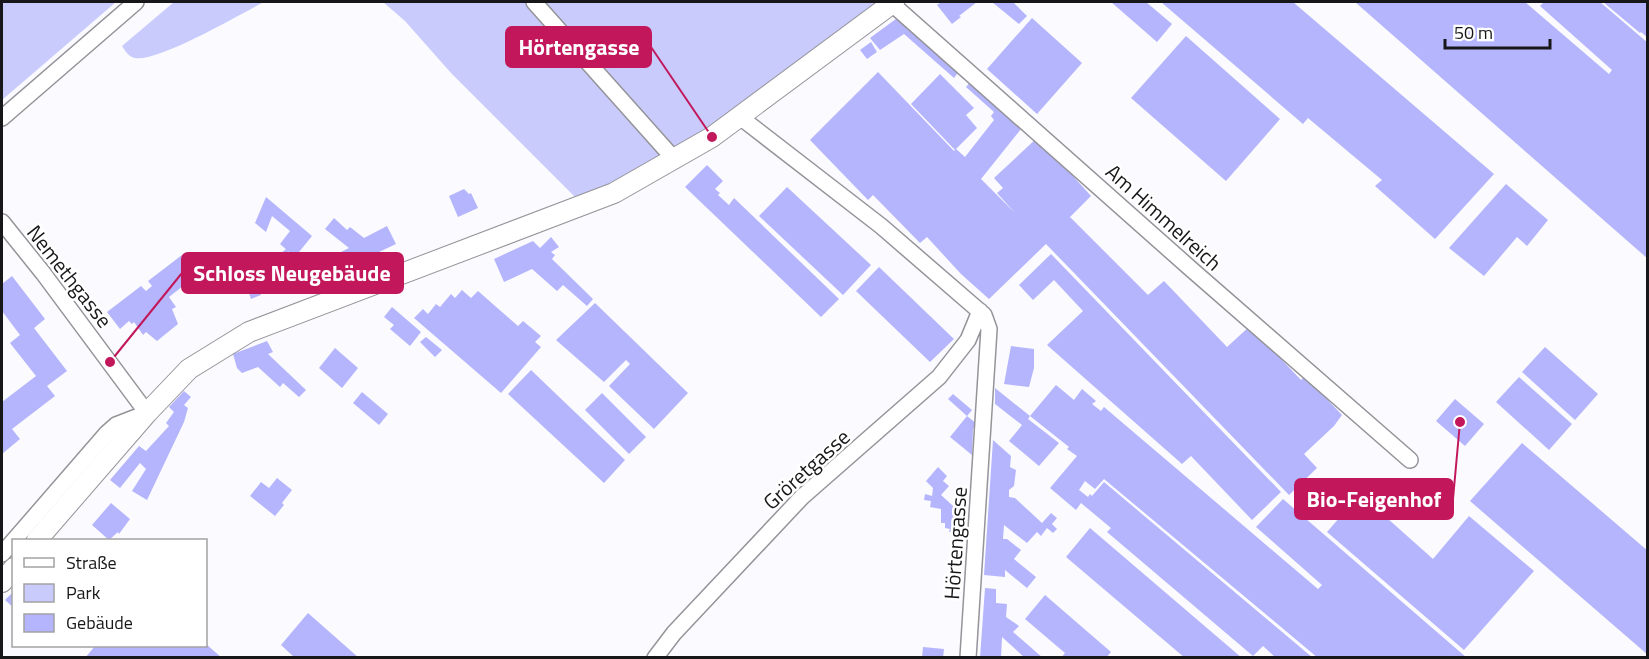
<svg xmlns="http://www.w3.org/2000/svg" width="1649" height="659" font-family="'Titillium Web',sans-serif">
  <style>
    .green { fill: #c9cbfc }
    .building { fill: #b5b5fd }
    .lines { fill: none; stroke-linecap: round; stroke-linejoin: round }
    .minor-casing { stroke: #949499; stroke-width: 18 }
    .major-casing { stroke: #949499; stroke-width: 22 }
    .minor { stroke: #fff; stroke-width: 15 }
    .major { stroke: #fff; stroke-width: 20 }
    .labels { text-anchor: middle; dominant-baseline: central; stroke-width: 5; stroke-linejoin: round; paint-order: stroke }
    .street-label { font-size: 21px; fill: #171719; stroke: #fff }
    .leader { fill: none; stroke: #c2185b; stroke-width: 2 }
    .callout-dot { fill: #c2185b; stroke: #fff; stroke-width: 2 }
    .callout { fill: #c2185b; stroke: #c2185b; stroke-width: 2 }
    .callout-label { font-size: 22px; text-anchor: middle; font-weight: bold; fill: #fff }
  </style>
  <rect width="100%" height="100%" fill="#fafaff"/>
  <path class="green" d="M2,2h114l-114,98z
    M174,2h90c-24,12 -105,60 -129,56 -6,-1 -9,-6 -13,-12z
    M383,2h507l-150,115 -157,88 -132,-132 -46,-52z"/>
  <path class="building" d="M941,2h36l-18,14 2,1 -9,7 -15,-19z
    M992,2h21l14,14 -8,8z
    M1111,2h35l26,22 -15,18z
    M1161,2h132l201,172 -59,65 -60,-53 7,-6 -74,-62 -5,6z
    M1355,2h170l84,72 3,-4 -72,-64 4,-4h56l48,41v216z
    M1603,2h45v36l-7,-6 -1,1z
    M900,16l56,50 1,8 -3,4 -50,-44 -24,16 -10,-12z
    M1032,18l50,45 -45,51 -50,-45z
    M1186,36l94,83 -54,62 -95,-83z
    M871,42l6,10 -10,7 -7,-9z
    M878,72l76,79 2,-2 9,8 29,-37 -3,-4 3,-4 -28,-25 6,-7 49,49 -40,50 34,34 -18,-20 6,-5 -9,-10 44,-41 53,59 -21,21 78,78 16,-14 63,66 23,-21 51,54 4,-4 37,39 -8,11 -30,28 13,14 -28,27 -243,-251 -57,55 -28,-25 -34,-37 -7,6 -47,-48 -5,5 -58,-60z
    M940,74l34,34 -8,7 11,13 -22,22 -44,-46z
    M707,165l16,16 -8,8 5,4 -2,2 11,10 5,-7 105,101 -18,18 -136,-130z
    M1506,184l42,36 -21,26 -10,-9 -33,39 -35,-28z
    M787,187l84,78 -28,30 -84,-79z
    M464,189l5,5 2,-1 7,15 -20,9 -9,-21z
    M266,197l46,39 -17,21 -15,-13 10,-13 -18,-15 -6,16 -11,-9z
    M334,218l13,12 3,-3 14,11 23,-12 9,18 -19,9 -3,-1 -28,14 -13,-10 16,-8 -24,-19z
    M551,237l8,10 -8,5 4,3 -3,4 41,40 -6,7 -24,-21 -6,6 -25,-22 -28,13 -10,-23 39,-18 7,7z
    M286,249l12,14 -16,14 -12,-14z
    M1051,254l230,238 -29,28 -61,-64 -9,8 -135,-119 36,-34 -29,-31 -21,20 -14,-15z
    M182,255l15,20 -28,22 7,10 -4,2 6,15 -21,17 -11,-9 -3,3 -9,-13 -2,2 -3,-3 -9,8 -13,-17 34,-26 5,5 6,-5 -4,-5z
    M879,267l75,72 -24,23 -74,-71z
    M261,271l8,16 -10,4 2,4 -10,4 -7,-21z
    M12,276l33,43 -11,9 33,43 -20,15 8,10 -43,33 8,10 -18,15v-52l34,-26 -26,-33 10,-8 -18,-24v-27z
    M462,290l9,8 7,-7 40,35 5,-5 18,15 -6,6 6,5 -40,46 -87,-75 9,-9 5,5 8,-10 4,3 11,-13 4,4z
    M595,303l93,90 -34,36 -45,-43 21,-22 -4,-4 -22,22 -48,-42z
    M392,307l29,25 -11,14 -20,-17 4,-4 -10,-8z
    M426,337l16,13 -7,7 -15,-15z
    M267,341l6,11 -5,2 38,36 -7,7 -16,-14 -3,4 -22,-20 -16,6 -5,-5 -4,-14z
    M1011,346l23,3v19l-5,19 -25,-3z
    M1545,347l53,47 -23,26 -53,-48z
    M335,348l23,20 -16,20 -23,-20z
    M531,370l94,90 -21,23 -96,-89z
    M1519,377l53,47 -23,26 -53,-48z
    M1056,385l18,15 8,-11 14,12 -4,3 9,7 3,-4 214,182 4,-4 -66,-58 27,-28 184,159h-149l-214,-179 -9,10 -10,-8 -6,9 9,7 2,-3 2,2 12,-14 209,176h-37l-13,-12 -10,10 -146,-124 4,-4 -30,-25 -5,7 -26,-22 27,-32 -10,-7 2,-2 -39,-31 -2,3 31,24 -20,23 -30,-25 13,-16 -27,-21v-16l35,28z
    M184,391l7,6 -7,8 4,3 -4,14 -37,78 -15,-9 14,-22 -6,-6 -20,25 -10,-8 29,-34 7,5 23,-25 -3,-3 8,-11 -5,-5z
    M362,392l26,22 -9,11 -26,-22z
    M602,393l44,44 -17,17 -44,-44z
    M953,394l19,16 -5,6 -19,-17z
    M1455,399l29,25 -19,22 -29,-25z
    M967,416l10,8 -4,5 -1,26 -22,-18z
    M993,440l18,16 -1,11 6,3 -2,16 -5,4v7l6,1 27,25 9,-10 6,5 -5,6 5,5 -4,4 -6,-5 -6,8 -4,-4 -10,11 -23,-18 -1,14h4l14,11 -7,9 22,18 -9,11 -22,-18v7l-21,-2z
    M1522,443l126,108v104l-178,-154z
    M938,467l9,9 -4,5 6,5 -8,9 22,20 -1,17h-13l1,-3 -5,-1v-5h-4v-14l-11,-2 1,-6 -7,-1 1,-6 7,2 1,-8 -7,-7z
    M277,478l15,12 -10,13 2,2 -9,11 -25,-20 11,-14 8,6z
    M1360,494l73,65 36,-43 65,55 -70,79 -137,-118z
    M111,503l19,16 -11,15 -1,-2 -9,8 -17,-15z
    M1090,528l152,130h-57l-119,-101z
    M985,588l11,1v14l11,1 -1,13 13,9 -6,6 30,26h-18l-23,-21 -1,21h-21z
    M14,591v17l-9,-8z
    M1045,595l66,57 -5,6h-45l4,-5 -40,-34z
    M308,613l51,45h-64l-14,-13z
    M206,644l16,14h-137l10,-12h111z
    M923,647l21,2 -1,9h-21z"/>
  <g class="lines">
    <g class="minor-casing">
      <path id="minor" d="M534,2l141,158
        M891,3l300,266 219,191
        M740,117l141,109 103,89 5,14 -21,329
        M2,118l134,-116
        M2,222l41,51 104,140 -31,12 -9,8 -105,121
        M655,658l19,-25 128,-136 137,-120 29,-37 12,-29"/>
    </g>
    <g class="major-casing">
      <path id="major" d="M37,540l110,-127 42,-44 60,-37 365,-139 98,-56 182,-135
        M2,582l12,-14"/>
    </g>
    <use href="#minor" class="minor"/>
    <use href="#major" class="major"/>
  </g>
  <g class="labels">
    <g class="street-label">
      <text transform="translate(1164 217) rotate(42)">Am Himmelreich</text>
      <text transform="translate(70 276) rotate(52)">Nemethgasse</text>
      <text transform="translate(806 469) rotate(-42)">Gröretgasse</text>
      <text transform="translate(955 543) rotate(-86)">Hörtengasse</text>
    </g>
  </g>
  <path class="leader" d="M712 137L651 47M110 362L182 273M1460 422L1453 499"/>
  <g class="callout-dot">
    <circle cx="712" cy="137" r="6"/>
    <circle cx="110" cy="362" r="6"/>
    <circle cx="1460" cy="422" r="6"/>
  </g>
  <g class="callout">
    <rect x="506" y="27" width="145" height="40" rx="6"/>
    <rect x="182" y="253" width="221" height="40" rx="6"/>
    <rect x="1295" y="479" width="158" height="40" rx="6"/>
  </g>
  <g class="callout-label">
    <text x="579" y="55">Hörtengasse</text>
    <text x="292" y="281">Schloss Neugebäude</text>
    <text x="1374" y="507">Bio-Feigenhof</text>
  </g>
  <rect width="1649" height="659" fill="none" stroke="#171719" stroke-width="6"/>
  <rect x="12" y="539" width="195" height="108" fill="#ffffff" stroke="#a2a2a3" stroke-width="1.5"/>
  <rect x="24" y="558" width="30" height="9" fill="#ffffff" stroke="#a2a2a3" stroke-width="1.5"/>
  <text x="66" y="569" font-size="18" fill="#171719">Straße</text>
  <rect x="24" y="584" width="30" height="18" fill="#c9cbfc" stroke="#a2a2a3" stroke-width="1.5"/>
  <text x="66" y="599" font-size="18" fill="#171719">Park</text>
  <rect x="24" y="614" width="30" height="18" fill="#b5b5fd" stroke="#a2a2a3" stroke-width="1.5"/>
  <text x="66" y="629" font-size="18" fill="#171719">Gebäude</text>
  <path d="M1445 39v9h105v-9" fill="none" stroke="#171719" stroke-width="3"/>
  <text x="1454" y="39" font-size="18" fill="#171719" stroke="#ffffff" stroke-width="4.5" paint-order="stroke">50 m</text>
</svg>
